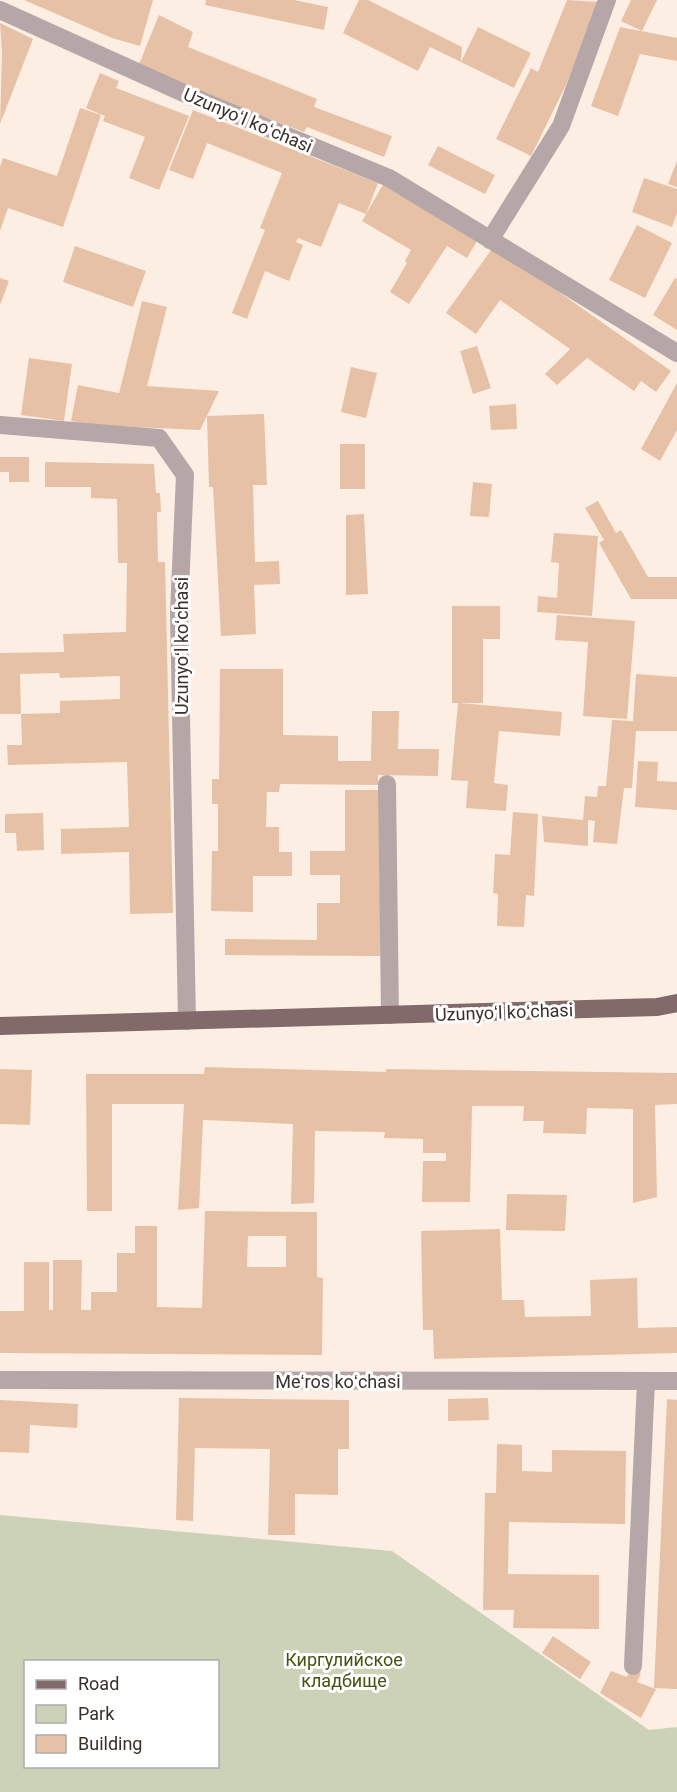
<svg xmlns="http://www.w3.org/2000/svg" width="677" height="1792" font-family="Roboto,sans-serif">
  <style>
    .green { fill: #cbd2b8; fill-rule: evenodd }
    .building { fill: #e7c1a5; fill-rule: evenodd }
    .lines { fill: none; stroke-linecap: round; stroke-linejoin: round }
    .minor { stroke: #b5a7a7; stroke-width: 18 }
    .major { stroke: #826a6a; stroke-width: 18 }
    .labels { text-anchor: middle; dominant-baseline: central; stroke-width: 6; stroke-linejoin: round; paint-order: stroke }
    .street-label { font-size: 18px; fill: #383029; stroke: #fff }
    .park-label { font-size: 18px; fill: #485210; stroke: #fff }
  </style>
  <rect width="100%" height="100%" fill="#fceee3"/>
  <path class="green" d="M0,1515l392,36 257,179 28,-3v65h-677zM26,1662h192v104h-192z"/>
  <path class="building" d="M24,0h129l-13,46 -28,-8z
    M206,0h88l34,7 -4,23 -119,-25z
    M359,0h9l94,47 -1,15 -31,-15 -12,24 -75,-38z
    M567,0l32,2 -33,83 -35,71 -35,-17 35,-71 7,4z
    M631,0h26l-15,31 -21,-10z
    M159,15l34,17 -5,15 129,52 -3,8 78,29 -8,21 -77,-30 -3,5 -90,-34 -75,-34z
    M0,23l33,16 -33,85 2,-71z
    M478,27l53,26 -17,35 -53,-26z
    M620,27l57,11v23l-37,-7 -22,62 -27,-10z
    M100,73l19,8 -3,7 73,28 -30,74 -30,-12 16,-41 -42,-16 2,-5 -19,-8z
    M80,108l21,7 -38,112 -55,-19 -8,23v-64l3,-9 54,18z
    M193,110l185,73 -12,31 -27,-11 -18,44 -23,-9 -2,4 7,3 -14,36 -24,-10 -18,48 -15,-6 33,-83 -5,-2 22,-55 -75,-30 -14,36 -24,-9z
    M438,146l57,29 -10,19 -57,-29z
    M677,161v26l-9,-3z
    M644,178l33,11v24l-5,14 -40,-15z
    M384,183l96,53 -13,22 -20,-12 -38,58 -19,-12 17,-29 -2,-2 6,-11 -49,-29z
    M637,225l35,18 -27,55 -36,-18z
    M75,246l71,25 -13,36 -70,-25z
    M494,246l177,125 -15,21 -15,-11 -7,10 -47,-33 -30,27 -12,-11 25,-25 -70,-49 -24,34 -30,-21z
    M0,278l9,3 -9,24z
    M675,278l2,1v51l-24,-15z
    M142,301l25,6 -20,79 72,5 -19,39 -88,-4v3l-41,-8 7,-36 41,8z
    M477,346l14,42 -18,6 -13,-43z
    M29,358l43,6 -8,57 -43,-6z
    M351,367l26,6 -11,45 -25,-6z
    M677,383v47l-17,31 -19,-12z
    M516,404l1,25 -26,1 -2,-24z
    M264,414l3,71h-14l2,77 24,-1 1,23 -26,1 2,49 -35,2 -8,-149h-4l-2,-71z
    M340,444h25v45h-25z
    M0,457h29v25h-20v-10h-9z
    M45,462l109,2 2,29h4l1,19h-4l1,50h7l8,351 -43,1 -1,-62 -68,2v-25l68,-2 -2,-65 -119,3 -1,-20h15l-1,-31 39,-1v-12l60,-2v-23l-60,2 -1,-5 -39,1 1,40h-21v-61l64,-1 -1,-18 63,-2 1,-69h-9l-1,-64 -26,-1v-11h-46z
    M473,482l19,2 -3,33 -19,-1z
    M598,501l18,32 5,-3 27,47h29v22h-46l-32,-56 5,-3 -19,-32z
    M364,514l4,80 -22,1v-80z
    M554,533l44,3 -6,80 -55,-4 1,-16 19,2 2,-35 -8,-1z
    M452,606h48v33h-17v64h-23l102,9 -2,24 -61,-5 -5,52 14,2 -2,26 -40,-3 2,-27 -17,-1 7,-77h-6z
    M557,615l78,6 -8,98 -44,-3 5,-74 -33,-2z
    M220,669h63v66l55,1v25h33l1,-50h27l-1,38h41l-1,27 -60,-1v10l-98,-1 -1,8h-12l-1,35h13v25h13v24h-39v36l-42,-1 1,-60h6v-47h-6v-25h7z
    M636,674l41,3v54h-41l-4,57h-8l-7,56 -24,-2 2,-21 -7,-1v26l-44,-4 -2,-26 41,4 2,-24 12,1 1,-11h8l6,-66 21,1z
    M638,761l20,1 -1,19 20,1v28l-42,-3z
    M345,790h37l-2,166 -155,-1v-16l92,1v-37h23v-28h-30v-24h35z
    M513,812l25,2 -4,82 -8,-1 -2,32 -27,-1 1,-32 -5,-1 2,-39 15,1z
    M43,813l1,37 -27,1 -1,-18h-11v-19z
    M205,1067l181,5v-3l291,4v31l-22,1 2,92 -24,6v-94l-46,-1 -1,26 -43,-1 1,-12h-21l1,-15h-52l-2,96h-48l1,-41h23v-8h-23v-14l-39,-1 1,-6 -70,-1 -1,72 -23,1 2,-80 -90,-4 -4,88 -21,2 6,-106h-72v107h-25l-1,-137h118z
    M0,1069l32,1 -2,55 -30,-1z
    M507,1194l60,1 -2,36 -59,-1z
    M205,1211l112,1v65l6,1 -1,77 -322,-2v-42h24v-49h25v48h4v-50h29l-1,50h10v-18h26v-39h18v-27h22v81l45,1zM248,1236h38v31h-39z
    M500,1229l2,71h22l1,17 66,-1 -1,-36 47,-2 1,50 39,-1v26l-243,6 -1,-29h-10l-2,-99z
    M179,1398l170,2v49h-11v46l-43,-1v41h-27l2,-86 -75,-1 -2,73 -17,-1z
    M488,1398l1,22 -41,1v-22z
    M667,1399l10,1v289l-23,-1z
    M0,1400l78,4 -1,24 -47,-3 -1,28 -29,-1z
    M497,1444l25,1v26l30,1v-22l74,1 -1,73 -116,-2 -1,52 91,1v54l-86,-1 1,-18h-31l2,-117h11z
    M553,1636l38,26 -11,17 -38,-26z
    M631,1668l10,5 -4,9 19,7 -15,29 -41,-25 11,-22 16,6z"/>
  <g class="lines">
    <path class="minor" d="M0,10l188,85 201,83 288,175
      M490,240l71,-114 46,-126
      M0,425l159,13 26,37 -6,138 8,408
      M387,784l3,231
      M0,1380l677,1
      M633,1666l13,-285"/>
    <path class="major" d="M0,1026l657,-19 20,-4"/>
  </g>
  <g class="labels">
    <g class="street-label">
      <text transform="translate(248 120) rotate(23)">Uzunyoʻl koʻchasi</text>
      <text transform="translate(181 646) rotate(-90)">Uzunyoʻl koʻchasi</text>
      <text transform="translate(504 1012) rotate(-2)">Uzunyoʻl koʻchasi</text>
      <text x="338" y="1381">Meʻros koʻchasi</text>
    </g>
    <g class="park-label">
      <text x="344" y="1659">Киргулийское<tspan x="344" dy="21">кладбище</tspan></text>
    </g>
  </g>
  <rect x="24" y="1660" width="195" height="108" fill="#ffffff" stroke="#afaca9" stroke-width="1.5"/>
  <rect x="36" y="1680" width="30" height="9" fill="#826a6a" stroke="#afaca9" stroke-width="1.5"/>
  <text x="78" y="1690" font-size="18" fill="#383029">Road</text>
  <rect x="36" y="1705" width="30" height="18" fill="#cbd2b8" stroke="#afaca9" stroke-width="1.5"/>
  <text x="78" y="1720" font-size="18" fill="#383029">Park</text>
  <rect x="36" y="1735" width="30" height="18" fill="#e7c1a5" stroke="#afaca9" stroke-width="1.5"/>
  <text x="78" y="1750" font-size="18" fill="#383029">Building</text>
</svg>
